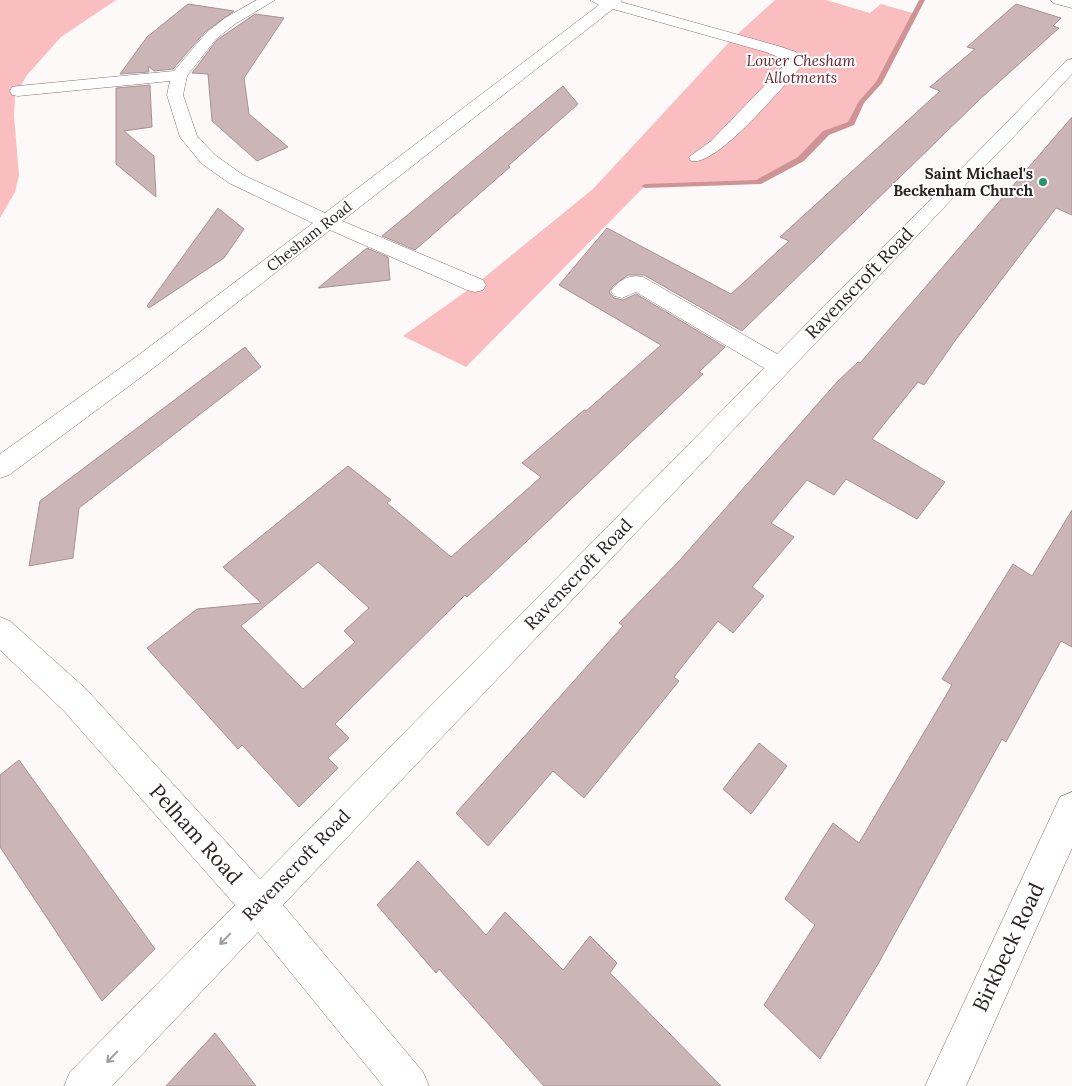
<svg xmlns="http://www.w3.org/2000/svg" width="1072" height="1086" font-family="Lora,serif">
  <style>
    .green { fill: #fabec0 }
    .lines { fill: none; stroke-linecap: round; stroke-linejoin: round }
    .stream { fill: #ce9395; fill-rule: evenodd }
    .building { fill: #cbb5b6; stroke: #a79293; fill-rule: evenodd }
    .minor-casing { stroke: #836f6f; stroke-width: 1 }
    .minor { fill: #fff; fill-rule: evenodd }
    .oneway { stroke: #9f9c9c }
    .poi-dot { fill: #2c9370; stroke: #fff; stroke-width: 2 }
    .labels { text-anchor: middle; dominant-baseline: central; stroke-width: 4; stroke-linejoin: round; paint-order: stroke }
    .far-park-label { font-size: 15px; font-style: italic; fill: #651f28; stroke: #fff }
    .far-poi-label { font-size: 15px; font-weight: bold; fill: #2a2222; stroke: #fff; text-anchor: end }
    .far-street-label { font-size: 15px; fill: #2a2222; stroke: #fff }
    .street-label { font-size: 18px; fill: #2a2222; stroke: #fff }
    .near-street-label { font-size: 21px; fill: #2a2222; stroke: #fff }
  </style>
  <rect width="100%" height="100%" fill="#fef9f9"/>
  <path class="green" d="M0,0h116l-55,37 -34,38 -12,21 -1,20 5,59 -4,17 -15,26z
    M775,0h51l44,13 11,-9 35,10 -37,69 -18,19 -10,21 -25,10 -25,26 -43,23 -113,4 -179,181 -63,-31 72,-51 118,-96 140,-151z"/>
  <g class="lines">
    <path class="stream" d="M919,0h6l-43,83 -18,20 -10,22 -25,10 -25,26 -43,23 -116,4 -4,-2 4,-2 111,-4 42,-23 25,-26 25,-9 11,-21 17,-19z"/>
  </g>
  <path class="building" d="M188,4l46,7 -29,21 -32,37 -19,2 -6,-5 1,6 -29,2 27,-37z
    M1016,4l45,14 -8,8 6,2 -80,72 -237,231 -98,-56h-16l-15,11 -4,6 5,6 9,2 13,-6 89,53 -26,25 4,2 -214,203 -22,20 -2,-2 -130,129 14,14 -21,20 10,10 -39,39 -57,-62 -4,4 -91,-101 50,-39 64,-6 -38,-36 125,-101 43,34 -4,3 64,54 90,-80 -19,-14 62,-53 2,1 75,-66 -102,-60 48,-57 124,66 58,-53 -9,-4 160,-146 -10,-4 45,-38 -8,-2zM318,562l51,46 -25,23 11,11 -52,47 -62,-63z
    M255,14l29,4 -40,60 5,36 39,33 -31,14 -45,-40 -4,-47 -16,-1 25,-33z
    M150,85l2,42 -28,4 30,25 2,41 -40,-33v-76z
    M563,86l15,18 -70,62 2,1 -95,83 -33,-14z
    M1072,117v98l-16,-7 -99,130 -33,47 -6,-3 -46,57 73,43 -28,37 -71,-40 -12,16 -27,-15 -36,43 23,14 -42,50 12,9 -31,37 -15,-12 -44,56 5,4 -95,117 -31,-27 -65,75 -32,-33 167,-187 -4,-3 61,-63 157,-178 21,-20 2,1z
    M218,208l26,21 -20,29 -75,50 -2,-2z
    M367,248l21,9 2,23 -72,8z
    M245,347l16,20 -182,141 -6,50 -44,8 11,-65z
    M1072,510v137l-11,-6 -55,101 -4,-3 -124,225 -58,95 -56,-54 51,-80 -30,-26 48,-76 26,20 93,-158 -10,-6 71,-115 19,12z
    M759,743l28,23 -36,48 -28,-25z
    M19,760l136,189 -53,52 -102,-154v-72z
    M418,861l68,74 19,-23 58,58 27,-34 27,27 -7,10 111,113h-177l-105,-117 -3,4 -59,-68z
    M215,1033l41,53h-90z"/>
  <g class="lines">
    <g class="minor-casing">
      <path id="minor" d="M257,0h18l-40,24 -19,15 -29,37 -4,19 14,41 18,19 28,20 82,38 274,-208 -9,-5h32l-1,2 157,44 18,6 8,8 -4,8c-19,20 -83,99 -109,93l-2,-4 22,-16 77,-80 -22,-9 -153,-43 -271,212 141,59 3,5 -3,5 -8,2 -8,-2 -137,-60 -174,136 -147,109 -9,3v-24l140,-100 173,-131 -84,-40 -28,-20 -21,-26 -13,-42 3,-14 -152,15 -6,-1 -2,-4 2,-4 6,-1 156,-15 32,-38 19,-15z
        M1051,0h21v8l-19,-5z
        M1072,59v15l-65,70 -37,36 -687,725 140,167 6,14h-46l-125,-154 -146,154h-48l6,-14 165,-167 -171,-194 -64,-61v-33l10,4 76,68 174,190 504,-511 -128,-76 -14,6 -8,-2 -3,-5c7,-11 19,-17 32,-14l134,77c96,-98 195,-194 289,-293z
        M1072,792v56l-106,238h-41l135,-289z"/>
    </g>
    <use href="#minor" class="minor"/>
  </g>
  <defs><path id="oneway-shaft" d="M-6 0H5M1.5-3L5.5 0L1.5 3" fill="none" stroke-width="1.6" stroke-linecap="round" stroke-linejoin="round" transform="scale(1.25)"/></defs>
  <g class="oneway">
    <use href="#oneway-shaft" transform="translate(225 939) rotate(134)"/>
    <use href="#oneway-shaft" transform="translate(112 1057) rotate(134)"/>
  </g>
  <circle class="poi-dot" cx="1043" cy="182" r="5"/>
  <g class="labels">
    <g class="far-park-label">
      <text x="801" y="60">Lower Chesham<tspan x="801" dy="17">Allotments</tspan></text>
    </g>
    <g class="far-poi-label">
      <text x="1033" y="173">Saint Michael's<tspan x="1033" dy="17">Beckenham Church</tspan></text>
    </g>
    <g class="far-street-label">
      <text transform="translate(309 236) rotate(-38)">Chesham Road</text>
    </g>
    <g class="street-label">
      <text transform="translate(859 283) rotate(-46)">Ravenscroft Road</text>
      <text transform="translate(578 574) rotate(-46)">Ravenscroft Road</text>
      <text transform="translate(296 865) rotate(-46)">Ravenscroft Road</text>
    </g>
    <g class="near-street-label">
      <text transform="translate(196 834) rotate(48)">Pelham Road</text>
      <text transform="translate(1008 947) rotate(-65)">Birkbeck Road</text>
    </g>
  </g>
</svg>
